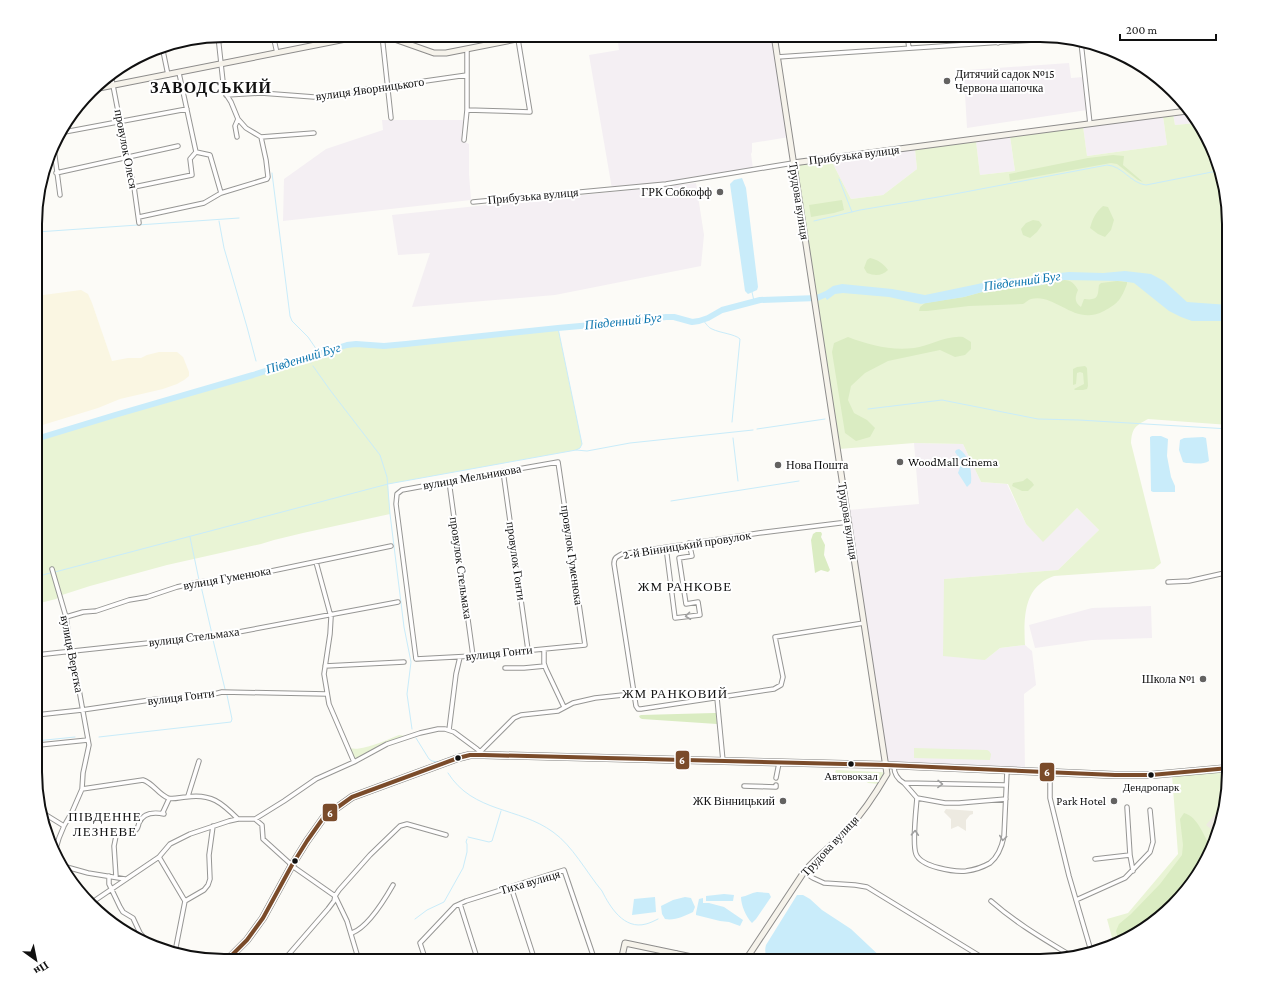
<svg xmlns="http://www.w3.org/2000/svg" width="1264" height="996" font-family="'Crimson Pro',serif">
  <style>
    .industrial { fill: #f4eff3 }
    .farmland { fill: #faf6e2 }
    .green { fill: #e9f4d5 }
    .forest { fill: #daecc2 }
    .plaza { fill: #edeae1 }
    .water { fill: #c9ecfa }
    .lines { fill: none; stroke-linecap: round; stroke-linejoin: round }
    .stream { stroke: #c9ecfa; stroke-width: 1 }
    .river { stroke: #c9ecfa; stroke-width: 6 }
    .street-casing { stroke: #969694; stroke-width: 5.5 }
    .secondary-casing { stroke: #8d8c8b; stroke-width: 7 }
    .primary-casing { stroke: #848381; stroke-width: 8 }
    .street { stroke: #fffefe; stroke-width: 3.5 }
    .secondary { stroke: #f6f3eb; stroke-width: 5 }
    .primary { stroke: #eee7da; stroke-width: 5.5 }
    .bus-1-casing { stroke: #fff; stroke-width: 7 }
    .bus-1 { stroke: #7a4b2a; stroke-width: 4 }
    .oneway { stroke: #9f9f9f }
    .poi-dot { fill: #636261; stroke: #fff; stroke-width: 1.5 }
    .bus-dot { fill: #101010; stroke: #fff; stroke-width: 1.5 }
    .labels { text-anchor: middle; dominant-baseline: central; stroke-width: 4; stroke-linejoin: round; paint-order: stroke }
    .bus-label { font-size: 11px; fill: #101010; stroke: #fff }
    .poi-label { font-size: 12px; fill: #101010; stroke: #fff; text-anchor: end }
    .street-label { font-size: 12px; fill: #101010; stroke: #fff }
    .water-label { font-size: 13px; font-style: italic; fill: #0d76af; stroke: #fff }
    .neighbourhood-label { font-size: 13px; letter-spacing: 1px; fill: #101010; stroke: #fff }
    .district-label { font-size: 16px; font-weight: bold; letter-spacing: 1px; fill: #101010; stroke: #fff }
    .rim { fill: none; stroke: #101010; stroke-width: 2 }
    .line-badge { stroke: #fff; stroke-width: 1.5 }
    .badge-label { font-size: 11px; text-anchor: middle; font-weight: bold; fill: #fff }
  </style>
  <rect width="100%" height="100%" fill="#fcfbf7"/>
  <path class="industrial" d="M617,35h157l15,102 -37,6v9l-1,2 2,15 -87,15 -54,5 -23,-134 30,-5z
    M1069,63l2,15 12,-1 4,33 -120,18 -3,-51 4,-7z
    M1188,113l8,10 -21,2 -2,-11z
    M1163,116l4,29 -80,11 -4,-30z
    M382,120h81v21l6,3v30l2,26 -188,21 1,-42 42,-30 57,-19z
    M1010,136l5,35 -35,4 -4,-34z
    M915,149l2,20 -34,26 -32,4 -20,-39z
    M696,183l8,52 -3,31 -146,29 -143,12 18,-54 -32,2 -6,-40z
    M914,443l49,1 18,38 26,2 19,40 17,17 34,-33 22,22 -41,40 -114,9 41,81 15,-12 25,-3 7,6 4,34 -12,9 1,76 -138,-6 -39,-254 71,-6z
    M1151,606l1,32 -60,2 -57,8 -6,-23 63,-17z"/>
  <path class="farmland" d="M81,290l7,4 4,9 20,58 16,-3h13l6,-3 12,-3h18l6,5 6,15v4l-5,4 -7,4 -14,5 -43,10 -22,9 -62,19v-131z"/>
  <path class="green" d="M1173,114l2,11 21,-2 14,18 19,83v201l-81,-6c-13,7 -16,9 -17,24l30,120 -7,6 -100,7c-5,2 -10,4 -14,8 -17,13 -16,42 -15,61l-25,3 -15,12 -42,-4 1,-77 114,-9 41,-40 -22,-22 -34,34 -17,-18 -18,-40 -27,-2 -18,-38 -49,-1 -75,6 -44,-285 36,-4 20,39 32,-4 34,-26 -2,-20 61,-8 4,34 35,-4 -5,-35 73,-10 4,30 80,-11 -4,-29z
    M558,328l24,116 -2,4 -4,2 -188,34 2,30 -87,19 -29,7 -13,4 -94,21 -77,21 -28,9 -6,4 -20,5v-165l79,-24 138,-40 94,-30 9,-1 28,2 22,-2z
    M399,735l7,1 -17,6 -32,17 -4,-2 -3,-9c11,4 39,-9 49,-13z
    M914,748l73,2 2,1 2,3 -1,6 -76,-2z
    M1229,769v15l-15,60 -32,53 -68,48 -7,-26 21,-6 50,-59 -6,-79z
    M836,770l45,2 5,1 -7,11 -11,-1c-15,-16 -22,1 -33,-11z"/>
  <path class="forest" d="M1113,155l11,1 -1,9 20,17 -5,-2 -21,-16 -6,-1 -101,18 -1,-7 79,-16z
    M842,200l2,10 -10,3 -23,4 -2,-12z
    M1103,206l5,1 6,13 -3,10 -6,7 -7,-3 -8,-6c3,-10 5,-15 13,-22z
    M1033,220l6,1 3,4 -5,7 -7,6 -7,-3 -2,-6 5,-6z
    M870,258c8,2 13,5 18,12 -6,6 -13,6 -21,3l-3,-5 3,-8z
    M1064,280c7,0 11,4 14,10 -3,7 -4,12 3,17l3,-8c3,0 5,1 8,0 7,0 6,-9 7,-14l2,-2 16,-2 10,1v2c-6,15 -8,19 -23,27 -29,16 -48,-18 -73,-12 -3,1 -6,4 -8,5l-54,2 -42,5h-8l1,-4 5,-4 39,-6 40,-11 16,1 18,-1z
    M848,337c21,8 43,14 66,11 15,-2 33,-13 49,-11 2,1 5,3 8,5v7l-6,6 -10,2 -15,-7 -52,11 -23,12 -14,13 -3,14 6,13 13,7 8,8 -5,9 -14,4 -11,-8 -13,-81 2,-9z
    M1085,366l2,2 1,18 -1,3 -4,1h-8l-1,-1 10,-5 -1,-11 -3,-1 -3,1 -1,11 -3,1v-16l4,-2z
    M1027,478l5,4 2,3 -6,6h-6l-10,-5 1,-3 10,-2z
    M816,532h5l1,2 -1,3 4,8 -1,10 6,15 -2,2 -7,-2 -6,3 -4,-33 2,-6z
    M714,713h2l1,11 -75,-5 -2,-1 -1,-2 2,-1z
    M1184,813c15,4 20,25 28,36l-30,48 -63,45 -3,-11 3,-7 12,-10 29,-30 22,-29 1,-10 -3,-26z"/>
  <path class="plaza" d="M1224,804l-7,30 -11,-9z
    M946,809l27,2v3l-3,1 -4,5v11l-8,-5 -7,3v-10l-7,-7z"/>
  <path class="water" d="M742,178l4,10 12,99 -1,3 -9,4 -3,-3 -15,-107 4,-4z
    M1125,271l26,3 13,7 23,21 42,3v16h-37l-11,-4 -12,-6 -35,-28 -13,-2 -57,-1 -34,7 -26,-1 -40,11 -43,7 -32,-7 -46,-4 -8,1 -8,6 -4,-7 10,-7 9,-2 50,5 33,6 53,-11 23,-6 22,1 18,-4 28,-3 34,1z
    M1152,436h9l7,3 -1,17 4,21 4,9v6h-22l-2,-1 -1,-54z
    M1203,437l3,1 3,23c-6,4 -16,2 -23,2l-3,-1 -4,-12 1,-10 4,-2z
    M959,449c11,7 13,23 12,34l-4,4 -9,-14c4,-11 3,-12 -3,-21l1,-2z
    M757,892l12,1 2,4 -15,22 -4,4c-6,-6 -11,-18 -11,-26 6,-1 10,-4 16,-5z
    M724,894l10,1 -1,6h-27v-5z
    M797,895h6l7,4 12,11 29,19 34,32h-82c-3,-1 -7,-2 -10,-2 -3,0 -4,2 -7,2 -12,2 -24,-1 -20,-16z
    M655,897l1,15 -24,3 2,-16z
    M685,897l6,1 4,9 -2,5c-8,4 -19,9 -28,7l-3,-5 -1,-8 12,-6z
    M703,898v5h6l15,4 19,13 -3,6 -11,-4 -9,-1 -24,-6v-2l3,-14z"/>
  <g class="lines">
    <path class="stream" d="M272,173l18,143 2,5 16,16 11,16
      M839,179l13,33
      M219,221l5,27 23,79 9,34
      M814,221l46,-11 84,-14 163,-31c16,1 23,18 39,20l71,-14
      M37,232l202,-14
      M752,292l2,9
      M703,320c3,4 6,8 9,9 8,4 23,5 28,10l-8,83
      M558,328l24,116 -2,4 -4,2
      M307,357l4,6
      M313,366l17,24 50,65 7,22 3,37 14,113 7,35 -4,32 5,35
      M868,409l74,-9 96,19 41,1 150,9
      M757,429l68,-10
      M733,438l5,43
      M671,501l128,-20
      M190,537l9,43
      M55,572l333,-88 188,-34 11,1 43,-8 123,-13
      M36,577l14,-4
      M201,586l11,48
      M213,640l12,49
      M99,737l132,-15 1,-3 -5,-24
      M416,738l13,21 3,2 6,1
      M36,741l39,-4
      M448,773c25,40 71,34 105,59 19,13 34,41 49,59 8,16 22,39 44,33 4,-1 8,-3 12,-5
      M468,837l21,5 3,-1 9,-30
      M415,919l12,-9 17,-8 19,-34 4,-16v-8l-1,-2 1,-3"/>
    <path class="river" d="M36,439l79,-24 138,-40 94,-30 9,-1 28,2 22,-2 152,-16 78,-7 30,-4h8l18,5 7,-1 9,-3 14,-8 38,-10 57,-2 14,-6"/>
    <g class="street-casing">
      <path id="street" d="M273,35l4,18
        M382,35l9,83
        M907,35l2,13
        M997,35l1,8
        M1081,42l9,82
        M162,46l6,29
        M777,57l287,-19
        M179,73l17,79
        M111,75l16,83 7,29 5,36
        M226,95l35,-2 53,4 153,-22
        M467,110l63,2 -12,-73
        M59,133l128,-24
        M237,137l-2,-11 3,-7
        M261,137l53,-4
        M464,140l3,-30v-61
        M54,149l6,46
        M196,152l14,3 11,38
        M56,173l122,-27
        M134,187l58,-12 -2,-16 6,-7
        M473,202l193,-18 127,-21
        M139,217l65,-14 17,-10 46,-14 1,-2 -2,-17 -5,-23 -15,-9 -8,-9 -7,-17 -7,-11 -6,-55
        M558,462l27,183 -112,11 -57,3 -20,-155 1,-10 5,-4 87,-16z
        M503,471l25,179
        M449,481l24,175
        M848,522l-89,11 -137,21c-6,3 -8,4 -8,10l22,142 2,3h3l133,-20 7,-4 2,-8 -8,-40 89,-14
        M666,547l9,71 25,-3 -2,-13 -12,2 -7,-46 13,-2 -3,-13
        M316,562l15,55 -1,17 -6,40 5,30 25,58
        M52,569l14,48 6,42 4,14 13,72 -6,28 -1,16 -10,23 -8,14 -5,12 -5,17
        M1168,582l21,-1 40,-9
        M66,617l17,-5 13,-1 33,-11 18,-3 30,-10 22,-5 39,-4 153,-32
        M544,649v14l2,6 18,38
        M36,655l93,-10 88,-9 181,-34
        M325,666l79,-4
        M505,668h19l21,-2
        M717,698l6,63
        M36,715l46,-5 75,-11 53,-4 12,-3 105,2
        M449,730l7,-56 4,-17
        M39,745l49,-5
        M480,752l34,-34 7,-3 37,-4 15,-8 22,-5 28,-3
        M894,766c0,7 3,13 10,17l102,2
        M1050,772v26l19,78 22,75
        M776,778l3,-15
        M904,783l13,15 28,5h14l47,-4
        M744,786l32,1v-2
        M82,789l61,-9c10,3 15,14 25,18 5,2 13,-1 18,-1 25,-4 36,6 52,22
        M188,796l11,-35
        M917,798c-1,12 -5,46 -1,56 5,13 38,18 50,17 8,-1 17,-4 24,-8 9,-7 12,-17 14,-27l3,-65
        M41,803v2
        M1127,807l3,48 3,16
        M43,813l21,13
        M255,819l7,6 1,14 32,29 40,28 12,25 12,40
        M159,857l26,44 -10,51
        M1095,859l35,-4
        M63,866l25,7 37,6
        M804,872l9,6 11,5 31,2 12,2 121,74
        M109,876v8l11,23 3,5 10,6 7,15 7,8v2
        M116,877l-2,-31 2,-10c6,-3 12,-2 18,-5 4,-1 4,-5 5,-8 4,-10 15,-11 25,-9l-1,-2 6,-13
        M511,887l24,74
        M1076,900l49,-22 25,-26 3,-10 -3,-32
        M185,901l19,-11 4,-5 2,-6 -1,-24 4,-29
        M991,901c25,22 51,37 79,54
        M91,903l68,-46 11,-13 20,-10 39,-13 9,-2h17l29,-18 32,-22 38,-17 33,-18 33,-11 18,-4h7l9,3 23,17 3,3v3
        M460,904l18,57
        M352,933c16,-6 33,-34 41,-48
        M283,961l45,-52 6,-8 1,-5 4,-6 31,-35 30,-29 7,-2 39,11
        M426,961l-6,-18 35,-37 11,-5 98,-31 31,91
        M674,961l2,-8"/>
    </g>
    <g class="secondary-casing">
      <path id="secondary" d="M383,35l51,18h12l91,-18
        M94,89l272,-54
        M793,163l394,-52
        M621,961l4,-18 86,18
        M745,961l59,-89c13,-16 29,-27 43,-42 14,-15 29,-37 40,-56l-113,-739"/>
    </g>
    <g class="primary-casing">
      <path id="primary" d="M226,961l21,-21 16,-22 29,-53 15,-24 17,-24 28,-20 106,-39 12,-3h14l402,10 229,10h36l78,-7"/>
    </g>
    <use href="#street" class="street"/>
    <use href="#secondary" class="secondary"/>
    <use href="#primary" class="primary"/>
    <g class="bus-1-casing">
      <path id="bus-1" d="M226,961l21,-21 16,-22 29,-53 15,-24 17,-24 28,-20 106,-39 12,-3h14l402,10 229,10h36l78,-7"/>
    </g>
    <use href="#bus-1" class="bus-1"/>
  </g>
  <defs><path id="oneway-chevron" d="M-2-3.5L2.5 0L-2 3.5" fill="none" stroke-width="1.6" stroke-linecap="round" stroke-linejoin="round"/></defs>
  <g class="oneway">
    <use href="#oneway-chevron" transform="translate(688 616) rotate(173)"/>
    <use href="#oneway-chevron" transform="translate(940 784) rotate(1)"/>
    <use href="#oneway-chevron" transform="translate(915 833) rotate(-87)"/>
    <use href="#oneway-chevron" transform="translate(1003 838) rotate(98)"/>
  </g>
  <g class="poi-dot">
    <circle cx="947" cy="81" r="4"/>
    <circle cx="720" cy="192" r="4"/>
    <circle cx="900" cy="462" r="4"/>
    <circle cx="778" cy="465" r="4"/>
    <circle cx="1203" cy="679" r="4"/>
    <circle cx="783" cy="801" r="4"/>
    <circle cx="1114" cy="801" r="4"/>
  </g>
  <g class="bus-dot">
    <circle cx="458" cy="758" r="3.5"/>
    <circle cx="851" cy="764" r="3.5"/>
    <circle cx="1151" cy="775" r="3.5"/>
    <circle cx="295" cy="861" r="3.5"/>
  </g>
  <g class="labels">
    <g class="bus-label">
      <text x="851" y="776">Автовокзал</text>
      <text x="1151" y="787">Дендропарк</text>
    </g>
    <g class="poi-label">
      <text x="955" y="74" text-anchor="start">Дитячий садок №15<tspan x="955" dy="14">Червона шапочка</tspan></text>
      <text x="712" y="192">ГРК Собкофф</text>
      <text x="908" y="462" text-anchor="start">WoodMall Cinema</text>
      <text x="786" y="465" text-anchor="start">Нова Пошта</text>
      <text x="1195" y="679">Школа №1</text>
      <text x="775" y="801">ЖК Вінницький</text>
      <text x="1106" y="801">Park Hotel</text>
    </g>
    <g class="street-label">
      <text transform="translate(370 89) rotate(-8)">вулиця Яворницького</text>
      <text transform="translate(126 149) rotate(79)">провулок Олеся</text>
      <text transform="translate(854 155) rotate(-7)">Прибузька вулиця</text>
      <text transform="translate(533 196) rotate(-5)">Прибузька вулиця</text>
      <text transform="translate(799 201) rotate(81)">Трудова вулиця</text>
      <text transform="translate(472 477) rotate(-10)">вулиця Мельникова</text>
      <text transform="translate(848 521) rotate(81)">Трудова вулиця</text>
      <text transform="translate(687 545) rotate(-9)">2-й Вінницький провулок</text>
      <text transform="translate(572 555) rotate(82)">провулок Гуменюка</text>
      <text transform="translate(516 561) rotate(82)">провулок Гонти</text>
      <text transform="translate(461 568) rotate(82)">провулок Стельмаха</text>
      <text transform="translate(227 578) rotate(-10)">вулиця Гуменюка</text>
      <text transform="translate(194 637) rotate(-7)">вулиця Стельмаха</text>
      <text transform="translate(499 653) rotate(-6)">вулиця Гонти</text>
      <text transform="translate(72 654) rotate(79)">вулиця Веретка</text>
      <text transform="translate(181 697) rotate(-7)">вулиця Гонти</text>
      <text transform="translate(830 846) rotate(-47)">Трудова вулиця</text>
      <text transform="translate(530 882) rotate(-16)">Тиха вулиця</text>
    </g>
    <g class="water-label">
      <text transform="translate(1022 281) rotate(-8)">Південний Буг</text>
      <text transform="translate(623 321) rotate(-6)">Південний Буг</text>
      <text transform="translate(303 358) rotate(-17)">Південний Буг</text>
    </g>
    <g class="neighbourhood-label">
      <text x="685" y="586">ЖМ РАНКОВЕ</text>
      <text x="675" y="693">ЖМ РАНКОВИЙ</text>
      <text x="105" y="816">ПІВДЕННЕ<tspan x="105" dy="15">ЛЕЗНЕВЕ</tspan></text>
    </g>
    <g class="district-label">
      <text x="211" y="87">ЗАВОДСЬКИЙ</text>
    </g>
  </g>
  <path d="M0 0H1264V996H0ZM224 42H1040A182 182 0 0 1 1222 224V772A182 182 0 0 1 1040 954H224A182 182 0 0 1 42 772V224A182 182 0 0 1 224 42Z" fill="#fff" fill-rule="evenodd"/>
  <path class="rim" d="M224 42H1040A182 182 0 0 1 1222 224V772A182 182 0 0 1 1040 954H224A182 182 0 0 1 42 772V224A182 182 0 0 1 224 42Z"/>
  <g class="line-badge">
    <rect x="675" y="750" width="15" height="20" rx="4" fill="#7a4b2a"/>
    <rect x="1039" y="762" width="16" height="20" rx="4" fill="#7a4b2a"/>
    <rect x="322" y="803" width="16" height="19" rx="4" fill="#7a4b2a"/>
  </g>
  <g class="badge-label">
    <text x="682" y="764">6</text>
    <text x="1047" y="776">6</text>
    <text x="330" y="817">6</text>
  </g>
  <g transform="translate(36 960) rotate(147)" stroke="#ffffff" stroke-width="3" paint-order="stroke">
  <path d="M0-3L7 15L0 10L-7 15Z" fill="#101010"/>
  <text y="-6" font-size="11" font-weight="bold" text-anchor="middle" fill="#101010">Пн</text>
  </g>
  <path d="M1120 34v6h96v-6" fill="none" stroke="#101010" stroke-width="2"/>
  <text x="1126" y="34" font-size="12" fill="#101010" stroke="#ffffff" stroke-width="3" paint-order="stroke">200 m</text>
</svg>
